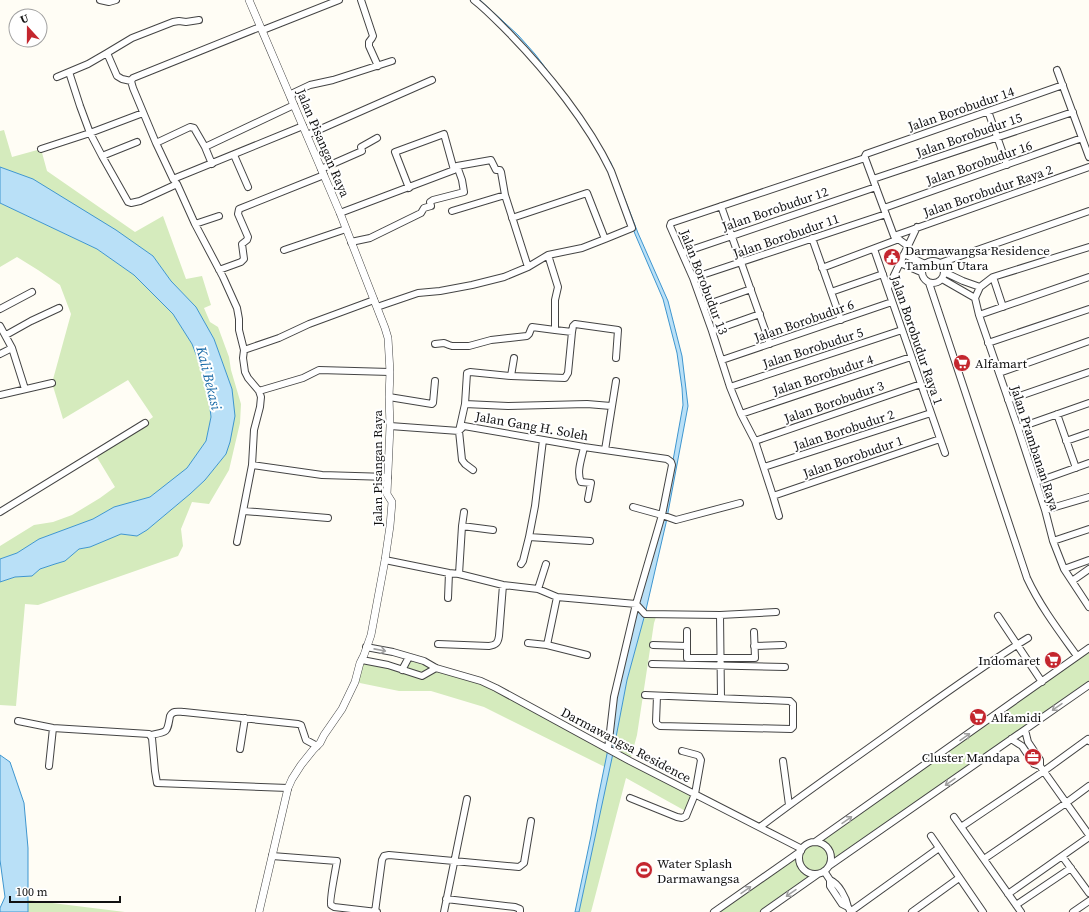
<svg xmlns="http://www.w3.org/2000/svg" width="1089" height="912" font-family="'Source Serif 4',serif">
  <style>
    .green { fill: #d5ebbd }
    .water { fill: #b9e0f7; stroke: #3f96cf }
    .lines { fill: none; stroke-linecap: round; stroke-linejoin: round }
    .minor-casing { stroke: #444; stroke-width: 8 }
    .tertiary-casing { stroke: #444; stroke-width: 8 }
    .minor { stroke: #fff; stroke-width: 6 }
    .tertiary { stroke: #fff; stroke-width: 7 }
    .oneway { stroke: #a0a0a0 }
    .labels { text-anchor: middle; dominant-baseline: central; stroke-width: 4; stroke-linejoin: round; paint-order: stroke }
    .street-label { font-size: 13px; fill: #111; stroke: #fff }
    .poi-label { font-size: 13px; fill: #111; stroke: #fff; text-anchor: start }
    .water-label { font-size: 14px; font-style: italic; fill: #1768a6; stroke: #fff }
  </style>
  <rect width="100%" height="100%" fill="#fffdf5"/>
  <path class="green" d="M4,130l8,27 29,-8 6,22 88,61 28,-16 23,63 16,-3 9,29 -7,3 6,14 8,5 11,30 2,13 10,34 -1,19 -11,47 -20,34 -17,-2 -11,27 2,17 -5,10 -140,49 -13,-1 -9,102 -16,-1v-123l15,-5 17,-1 8,-7 15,-5 10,-3 14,-12 11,-2 31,-13 16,2 10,-6 43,-36 15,-14 21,-26 7,-30 -1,-35 -14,-39 -4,-11 -18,-32 -25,-26 -18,-25 -121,-77 -32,-12v-36z
    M0,203l97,46 37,26 39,39 19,30 15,38 4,35 -5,24 -19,28 -37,28 -36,10 -21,12 -54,20 -22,14 -17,6v-13l34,-21 19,-3 19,-7 28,-17 15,-11 -20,-33 50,-31 8,-6 -25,-37 -65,39 -11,-36 19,-69 -11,-29 -22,-15 -21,-13 -17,10z
    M645,614h12l-3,9 -17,112 -7,26 64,33 -5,19 -63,-35 -35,134h-12l30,-143 -125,-62 -53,-16h-32l-44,-9 5,-19 42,7 7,-13 72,24 132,71 14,-72z
    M1089,648v37l-260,181 -5,5 -6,3 -54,38h-50l93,-67 9,-3z
    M28,900l97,12h-97z"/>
  <path class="water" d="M474,0h6l38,35 17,19 47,62 29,47 27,70 30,68 14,55 6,50 -22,117 -21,91 -18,66 -15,78 -33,154h-4l16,-76 6,-33 11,-54 6,-52 48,-182 12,-60 9,-50 -1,-17 -5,-35 -14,-54 -28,-65 -24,-63 -4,-9 -63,-89z
    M0,167l33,12 83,51 37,26 18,25 25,26 18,32 4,11 14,39 3,27 -5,26 -4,12 -21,26 -15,14 -43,36 -10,6 -16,-2 -31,13 -11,2 -14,12 -10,3 -15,5 -8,7 -17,1 -15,5v-23l17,-6 22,-14 54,-20 21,-12 36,-10 37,-29 19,-27 5,-24 -4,-35 -15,-38 -19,-30 -39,-39 -37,-26 -97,-46z
    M0,755l10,7 14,41 4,45v64h-28v-4l5,-11 -5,-37z"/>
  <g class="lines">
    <g class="minor-casing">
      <path id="minor" d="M100,0l9,2 7,-2
        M361,0l12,36 -1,2 -3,4v4l9,20
        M474,0c13,10 24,22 36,34 37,38 78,89 101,137l21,57 -27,11
        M263,30l76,-30
        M1057,70l32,87
        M69,72l11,34 10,27 12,23 26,46 3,1 9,-2 37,-17
        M57,77l31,-13 19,-11
        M131,81l-9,-2 -5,-3 -10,-23 25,-15 41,-16 6,-1 7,1 13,-2
        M291,98l2,-5 17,-8 23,-5 59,-19
        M988,111l19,54
        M307,135l125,-55
        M156,143l34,-16 4,1 11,19 7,17
        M205,147l89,-42
        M41,149l49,-16 53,-20
        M234,155l14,32
        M102,156l35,-14
        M321,169l41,-18 -1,-4 16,-9
        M173,179l130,-53
        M873,179l200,-67
        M409,188l-14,-36 49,-18 10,36
        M721,206l49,138
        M884,208l198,-70
        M452,211l53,-16
        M340,213l114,-43 3,-4 34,-6 5,10h4l1,2 4,23 23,72
        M195,224l24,-8
        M894,236l195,-69
        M812,238l29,82
        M351,242l19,-4 51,-25 3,-5 7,-2 -1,-4 3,-2 31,-8 -2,-12 -5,-14
        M908,246l-14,-10 -29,-78v-2l1,-2 197,-69
        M1089,247l-96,30 -13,10 -5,11 4,17 39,113 27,82 8,31 11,28 25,38
        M874,249l71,204
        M284,250l62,-21
        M682,253l194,-66
        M904,254l21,10
        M922 272a11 11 0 1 1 22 0a11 11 0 1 1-22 0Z
        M900,263l21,9
        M940,263l149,-52
        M822,268l77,-29
        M219,270l22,-8 3,-3 -2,-15 5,-4 1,-3 -10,-23 1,-5 85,-34
        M944,272l19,9 17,6
        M993,277l10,30
        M693,278l193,-64
        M942,279l33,19
        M929,283l98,295c13,28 32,53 50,78
        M888,288l29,-61
        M831,292l52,-18
        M703,306l48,-17
        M377,307l41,-14 22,-2 32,-6 32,-8 24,-10 20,-12 34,-7 23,-9 -18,-46 -75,25
        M0,309l32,-17
        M979,315l110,-38
        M0,326l12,22 13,41
        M555,330l17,2
        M712,331l48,-17
        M6,335l25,-14 28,-13
        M988,343l101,-34
        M435,344l9,-1 5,2 3,1h17l22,-6 36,-4 2,-2 2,-5 1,-2 23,3v-30l3,-13 -10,-32
        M244,350l35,-12 30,-14 65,-24
        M0,354l12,-6
        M722,360l170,-58
        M999,373l90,-32
        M511,376l3,-18
        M730,387l172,-57
        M259,391l44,-13 16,-8 71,2
        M0,395l52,-12
        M389,397l43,7 1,-1 2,-22
        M1008,400l81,-28
        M465,404l43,2 79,-2 24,2
        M741,414l170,-57
        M1057,414l19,54
        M390,426l69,5 5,-5 120,21 83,12 4,3 1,3 -10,50 -26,89 -22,93 -6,52
        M1018,428l71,-25
        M755,441l166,-57
        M1066,441l23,-8
        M584,447c-2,11 -8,25 -3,35l10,1 -3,16
        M605,450l11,-69
        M252,465l70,10 66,2
        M764,467l167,-54
        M473,470l-8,-6 -3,-4 -3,-29 6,-27 2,-31 3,-1 41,4 54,2 3,-5 4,-41 1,-6 2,-2 43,6 -2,28
        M1036,482l53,-19
        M773,496l167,-57
        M633,507l29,8 14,5 64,-17
        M1045,510l44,-13
        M244,511l84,7
        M0,512l145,-89
        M779,516l-6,-20 -18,-55 -14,-27 -11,-27 -18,-56 -19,-53 -23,-52 1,-3 194,-65
        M462,526l31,4
        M529,537l61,4
        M1053,541l36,-12
        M237,542l15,-77 2,-35 6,-23 1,-10 -2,-6 -11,-13 -3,-6 -2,-14 1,-8 -5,-20v-11l-2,-11 -14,-31 -28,-53 -18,-40 -4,-5 -17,-36 -23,-55 -2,-7 2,-3 127,-51
        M385,560l64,13 10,1 44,11 35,4 19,8 79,7 9,10 75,1 56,-3
        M521,564l2,-3 6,-24 6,-31 8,-66
        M1064,569l25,-9
        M459,574l3,-48 2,-14
        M1072,581l17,-12
        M538,589l8,-25
        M448,598l1,-25
        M720,615l1,83
        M998,616l44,66
        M687,631v27h68l-1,-26
        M528,643l19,2 40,10
        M438,644l51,2c7,-1 9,-3 10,-10l4,-51
        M547,645l10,-48
        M653,645l34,1
        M754,646l29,-1
        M366,647l27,5 31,9 12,7 45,13 15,7 134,73 172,88
        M362,660l26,5 34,11 14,-8
        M652,664l133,3
        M402,670l7,-13
        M645,695l145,6 3,3v23l-2,2 -131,-3 -3,-2 -1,-2 1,-26
        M18,721l35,7 96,6 3,4 3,33 2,12 131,5
        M1025,730l3,12 12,18v6
        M150,735c18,-3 17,-2 20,-19 3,-6 9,-4 14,-4l114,12 3,1 5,15 11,6
        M1011,739l11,7 12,18 6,2
        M240,749l5,-31
        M783,761l6,44
        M49,766l4,-38
        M1040,766l49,69
        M630,798l47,19 5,1 4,-2 9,-22 6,-34 -2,-4 -2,-1 -15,-4
        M954,817l67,95
        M760,827c46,-35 94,-68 141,-102 42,-30 83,-60 127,-87
        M961,827l83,-56 44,-32 1,2
        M931,836l52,76
        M815,842l274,-194
        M799 858a16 16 0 1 1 32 0a16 16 0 1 1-32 0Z
        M272,856l65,5c-1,6 -8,41 -6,44 1,1 2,1 3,2l43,5
        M1062,856l27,37
        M984,859l82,-56 23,-17
        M829,866l260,-181
        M824,871l6,9v6l12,18 6,3 3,5
        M830,880c9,4 16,17 18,27
        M1008,894l81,-57
        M446,899l69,8 5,2v3
        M1016,905l55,-37
        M375,912l7,-52 2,-4 5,-1 130,12 5,-4 7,-42
        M444,912l23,-113
        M714,912l87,-61
        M764,912l54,-38
        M850,912l89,-64
        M912,912l47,-34
        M1073,912l16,-11"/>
    </g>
    <g class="tertiary-casing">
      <path id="tertiary" d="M249,0l91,213 45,115 3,10 2,34 -1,25 1,29 -3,68 5,8 -2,24 -5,34 -14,75 -7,20 -4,8 -5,19 -13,27 -18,26 -4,8 -7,7 -12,15 -9,14 -4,9 -29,124"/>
    </g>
    <use href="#minor" class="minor"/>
    <use href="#tertiary" class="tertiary"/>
  </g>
  <defs><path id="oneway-shaft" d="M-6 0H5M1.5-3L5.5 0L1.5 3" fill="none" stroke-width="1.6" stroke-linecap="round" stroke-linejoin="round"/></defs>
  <g class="oneway">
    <use href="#oneway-shaft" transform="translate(380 650) rotate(11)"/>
    <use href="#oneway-shaft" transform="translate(1057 707) rotate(145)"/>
    <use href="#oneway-shaft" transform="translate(965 737) rotate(-35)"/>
    <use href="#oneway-shaft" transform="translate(950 782) rotate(145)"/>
    <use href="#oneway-shaft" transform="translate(847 820) rotate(-35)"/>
    <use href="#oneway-shaft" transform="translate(746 890) rotate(-35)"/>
    <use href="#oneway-shaft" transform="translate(791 893) rotate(145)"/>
  </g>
  <defs>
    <g id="civic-disc" transform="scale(0.9)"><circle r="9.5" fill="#c4262e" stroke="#fff"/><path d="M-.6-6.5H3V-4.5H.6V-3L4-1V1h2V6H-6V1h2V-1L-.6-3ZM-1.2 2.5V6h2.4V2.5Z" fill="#fff"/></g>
    <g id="supermarket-disc" transform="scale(0.9)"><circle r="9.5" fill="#c4262e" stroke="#fff"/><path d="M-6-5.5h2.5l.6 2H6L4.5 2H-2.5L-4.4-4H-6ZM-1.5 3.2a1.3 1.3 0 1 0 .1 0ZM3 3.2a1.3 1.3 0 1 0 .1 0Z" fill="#fff"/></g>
    <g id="office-disc" transform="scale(0.9)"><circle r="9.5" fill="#c4262e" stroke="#fff"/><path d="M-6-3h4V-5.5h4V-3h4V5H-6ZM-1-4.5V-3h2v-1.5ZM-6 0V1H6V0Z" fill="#fff"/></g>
    <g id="stadium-disc" transform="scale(0.9)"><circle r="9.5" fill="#c4262e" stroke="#fff"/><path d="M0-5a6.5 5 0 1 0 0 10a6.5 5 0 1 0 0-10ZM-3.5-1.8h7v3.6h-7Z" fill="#fff"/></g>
  </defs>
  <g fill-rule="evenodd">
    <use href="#civic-disc" x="892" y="257"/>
    <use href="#supermarket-disc" x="962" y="363"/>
    <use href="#supermarket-disc" x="1053" y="660"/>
    <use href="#supermarket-disc" x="978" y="717"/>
    <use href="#office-disc" x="1033" y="757"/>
    <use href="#stadium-disc" x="644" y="870"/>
  </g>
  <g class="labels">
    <g class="street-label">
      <text transform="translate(961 109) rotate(-19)">Jalan Borobudur 14</text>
      <text transform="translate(969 135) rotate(-19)">Jalan Borobudur 15</text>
      <text transform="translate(323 143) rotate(67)">Jalan Pisangan Raya</text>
      <text transform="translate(979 163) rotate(-19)">Jalan Borobudur 16</text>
      <text transform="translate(988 191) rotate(-19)">Jalan Borobudur Raya 2</text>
      <text transform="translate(775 209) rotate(-19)">Jalan Borobudur 12</text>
      <text transform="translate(786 236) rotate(-19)">Jalan Borobudur 11</text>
      <text transform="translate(704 282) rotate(69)">Jalan Borobudur 13</text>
      <text transform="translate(804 321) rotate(-19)">Jalan Borobudur 6</text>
      <text transform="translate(917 340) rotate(71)">Jalan Borobudur Raya 1</text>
      <text transform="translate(813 348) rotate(-18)">Jalan Borobudur 5</text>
      <text transform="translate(823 375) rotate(-18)">Jalan Borobudur 4</text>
      <text transform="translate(834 402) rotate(-19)">Jalan Borobudur 3</text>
      <text transform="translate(532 426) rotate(10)">Jalan Gang H. Soleh</text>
      <text transform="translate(844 430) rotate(-18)">Jalan Borobudur 2</text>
      <text transform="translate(1035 448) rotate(72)">Jalan Prambanan Raya</text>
      <text transform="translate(853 457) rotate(-19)">Jalan Borobudur 1</text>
      <text transform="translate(377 468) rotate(-90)">Jalan Pisangan Raya</text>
      <text transform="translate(626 745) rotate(28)">Darmawangsa Residence</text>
    </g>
    <g class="poi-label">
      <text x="905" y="250">Darmawangsa Residence<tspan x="905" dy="15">Tambun Utara</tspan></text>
      <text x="975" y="363">Alfamart</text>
      <text x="1040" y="660" text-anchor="end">Indomaret</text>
      <text x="991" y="717">Alfamidi</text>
      <text x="1020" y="757" text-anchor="end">Cluster Mandapa</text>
      <text x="657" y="863">Water Splash<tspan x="657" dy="15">Darmawangsa</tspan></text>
    </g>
    <g class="water-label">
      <text transform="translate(209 378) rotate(76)">Kali Bekasi</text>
    </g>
  </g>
  <g transform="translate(28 28) rotate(339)"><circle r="19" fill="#ffffff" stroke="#a0a0a0"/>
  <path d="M0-3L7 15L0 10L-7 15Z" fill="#c4262e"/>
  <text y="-6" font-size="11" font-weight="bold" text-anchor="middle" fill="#111111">U</text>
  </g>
  <path d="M10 896v6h110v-6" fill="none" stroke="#111111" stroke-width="2"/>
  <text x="16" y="896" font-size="12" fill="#111111" stroke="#ffffff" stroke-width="3" paint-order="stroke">100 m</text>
</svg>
